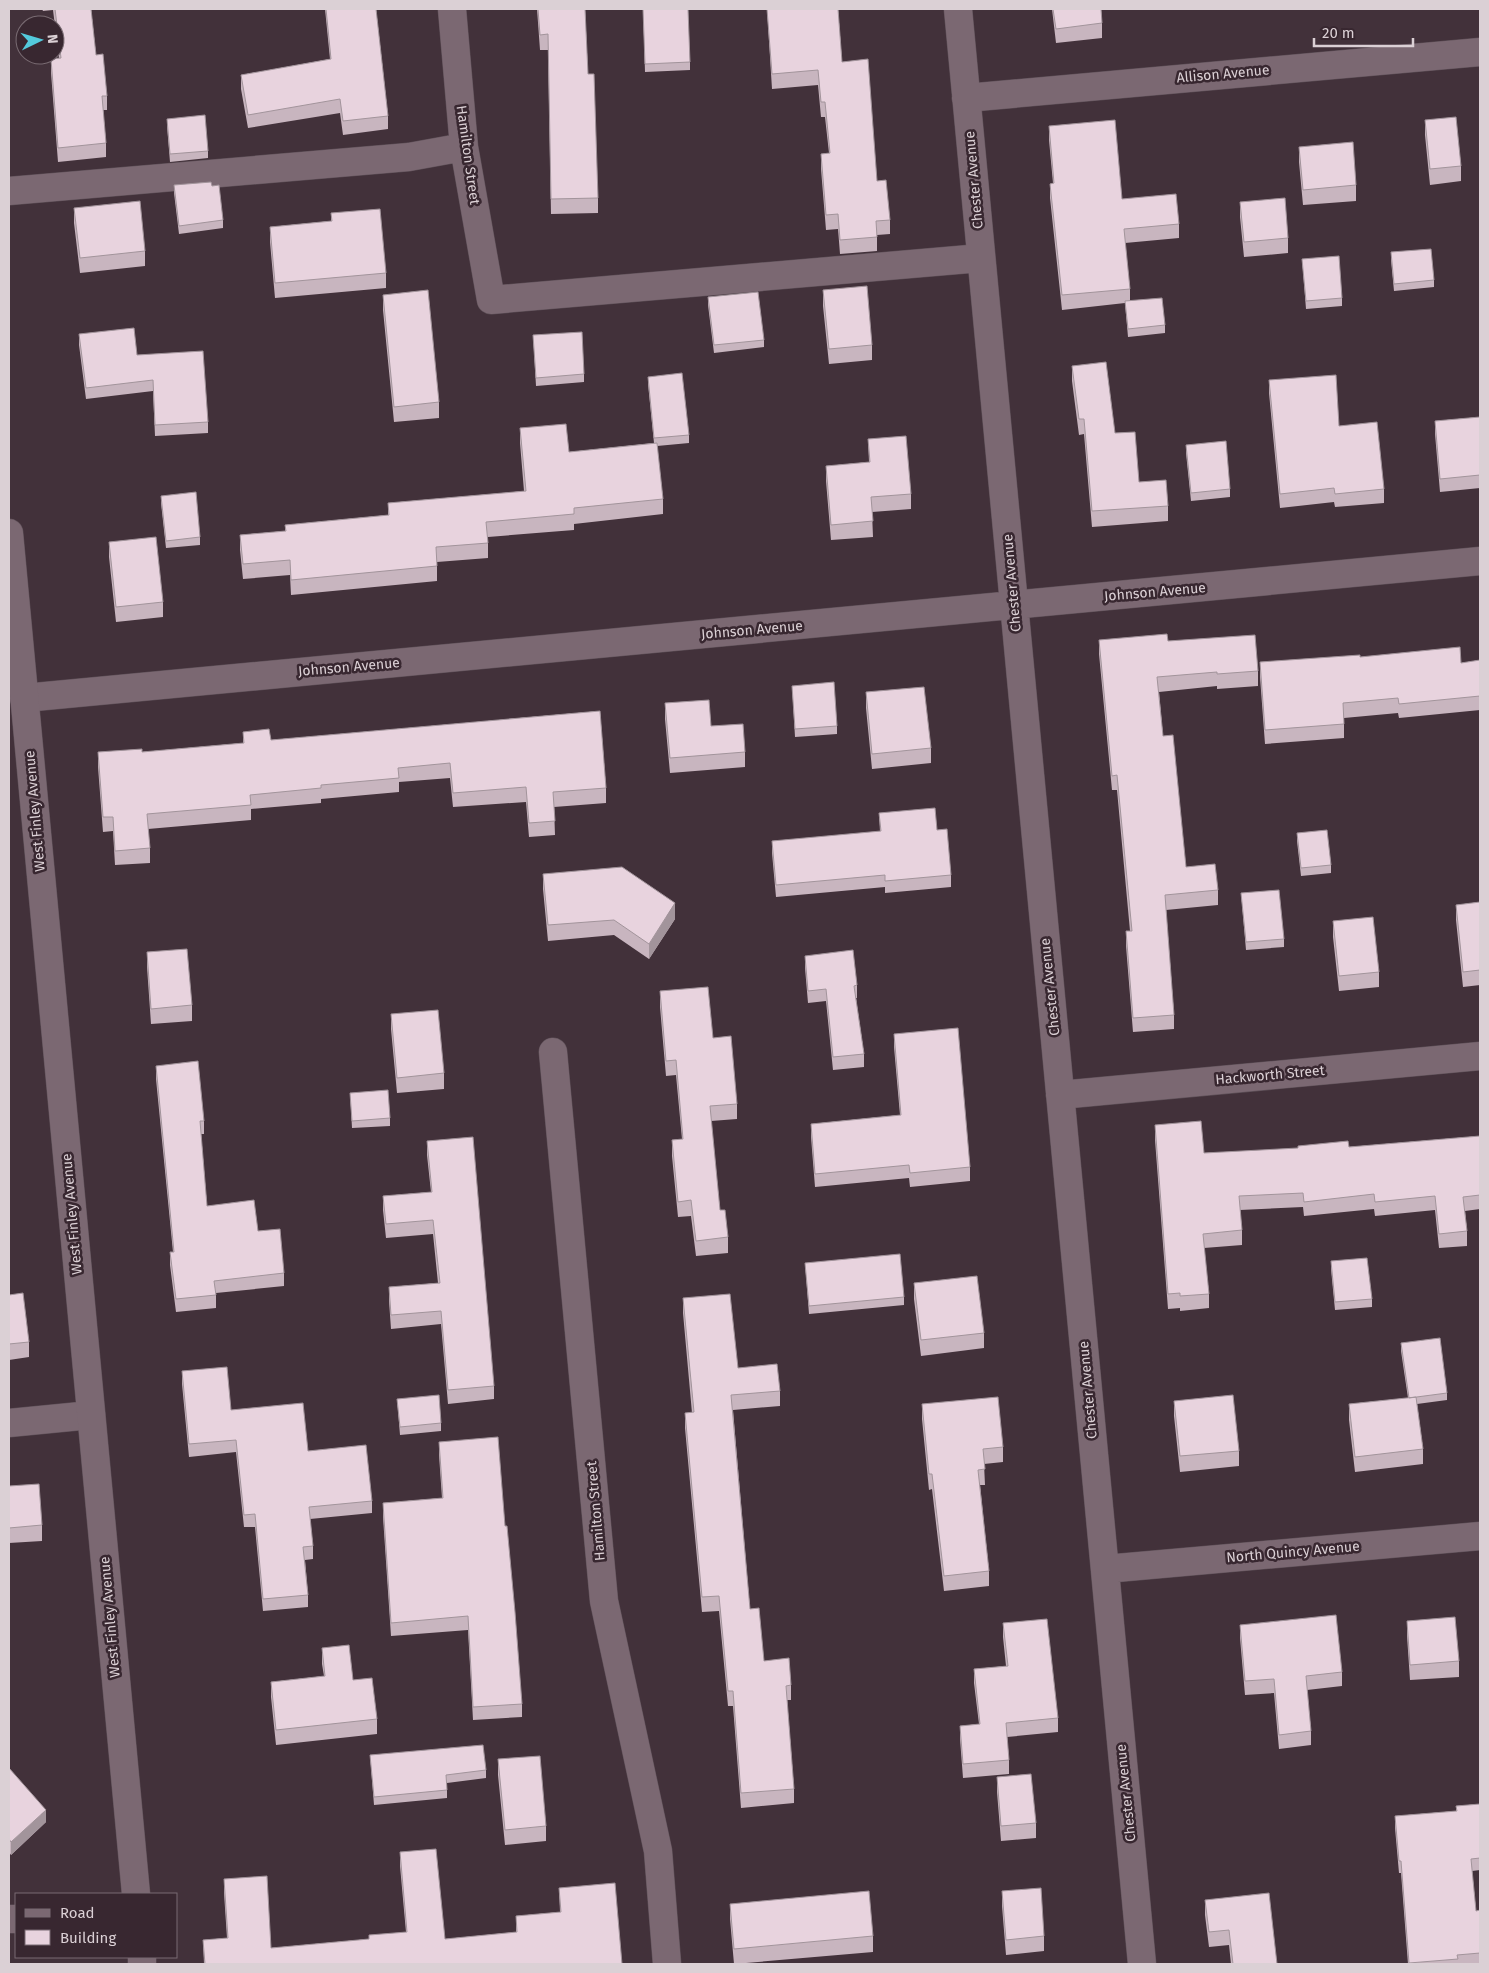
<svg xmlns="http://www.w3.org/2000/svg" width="1489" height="1973" font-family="'Fira Sans',sans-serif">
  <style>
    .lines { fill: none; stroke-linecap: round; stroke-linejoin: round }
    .street-casing { stroke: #5e5058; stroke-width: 29 }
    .secondary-casing { stroke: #5e5058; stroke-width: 29 }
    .street { stroke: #7b6872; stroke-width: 28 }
    .secondary { stroke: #7b6872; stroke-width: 28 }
    .wall { fill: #c8b5bf }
    .shaded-wall { fill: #a2949b }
    .building { fill: #e8d3de; stroke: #a2949b }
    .labels { text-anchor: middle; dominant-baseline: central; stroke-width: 5; stroke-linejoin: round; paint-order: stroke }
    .street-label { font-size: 14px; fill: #dbd0d5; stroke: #382730 }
  </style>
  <rect width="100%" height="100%" fill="#42313a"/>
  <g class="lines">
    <g class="street-casing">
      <path id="street" d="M452,9l12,138 27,153 490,-42
        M958,9l184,1955
        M966,98l514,-46
        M9,191l400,-34 55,-10
        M24,698l1456,-137
        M553,1052l51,549 54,250 9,113
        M1060,1095l420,-39
        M9,1423l82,-8
        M1105,1569l375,-33
        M9,1919h7"/>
    </g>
    <g class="secondary-casing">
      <path id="secondary" d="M9,533l127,1361
        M142,1957v7"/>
    </g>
    <use href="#street" class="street"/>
    <use href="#secondary" class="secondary"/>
  </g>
  <path class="wall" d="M42,9h49l5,46 11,41v14h-4l3,33v14l-48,5 -7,-89v-14l8,-1 -6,-48 -10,1z
    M325,9h51l12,107v13l-45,6 -3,-22 -92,15 -7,-39v-14l89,-16z
    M537,9h48l3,65 10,124v15l-47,1 -3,-164h-8z
    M643,9l47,53v8l-45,2z
    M767,9h71l4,53 35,119 13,39v14l-13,1v16l-37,3 -2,-25 -12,1 -5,-61v-15l8,-1 -4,-36h-4l-3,-32 -46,4z
    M1052,9h49l1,14v15l-46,5z
    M167,119l41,32v7l-38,4 -3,-36z
    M1425,120l36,46v15l-31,4 -5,-50z
    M1049,126l73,73 57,25v14l-54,5 5,46v12l35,24v8l-37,4 -3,-34 -63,7 -12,-112v-14l3,-1 -4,-43z
    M1299,147l57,38v16l-53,4 -4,-43z
    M174,185l38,1 11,34v8l-44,6 -5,-41z
    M1240,202l48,36v15l-44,4 -4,-40z
    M74,208l71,43v15l-65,7 -6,-50z
    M331,213l55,60v15l-111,10 -5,-56v-15l61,-6z
    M1391,252l43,28v7l-40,4 -3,-31z
    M1302,259l40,39v8l-36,3z
    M823,290l49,55v15l-43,4 -6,-58z
    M383,295l56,107v16l-45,4 -11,-112z
    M708,297l56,43v7l-50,6 -6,-48z
    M79,334l58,21 71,67v11l-53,3 -2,-45 -67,8 -7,-54z
    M533,335l51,39v8l-48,4z
    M1072,366l43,67 24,49 29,24v15l-76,6 -8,-93 -5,1 -7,-54z
    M648,377l41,58v8l-32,3 6,53v15l-89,10v6l-86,7v21l-51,4v19l-146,14 -1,-20 -47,4 -3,-29v-15l45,-4v-6l103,-10v-12l136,-12 -4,-48v-15l49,24 85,-9 -6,-59z
    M1269,380l70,46 45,63v14l-49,4 -1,-5 -54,6 -11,-115z
    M1480,417v71l-40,4 -5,-58v-13z
    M868,439l43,55v15l-39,3 1,25 -42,3 -5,-59v-15l43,-4z
    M1186,445l44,44v8l-39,4 -5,-48z
    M161,496l39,41v8l-34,3 -5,-45z
    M109,542l54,60v15l-47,5 -7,-65z
    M1099,640l69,1 90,30v15l-41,3v-3l-58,6 4,44 23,131 32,23v15l-52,5 8,105v14l-41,3 -7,-86v-15h4l-13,-141h-5l-13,-136z
    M1360,657l101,6 19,-3v50l-81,8 -1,-5 -54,5v20l-79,6 -5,-67v-15z
    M792,686l45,40v8l-42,3z
    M866,692l65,56v15l-59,6 -6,-61z
    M665,703l46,23 34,26v15l-75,6 -5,-54z
    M600,711l6,77v15l-52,4 1,28 -26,2 -3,-35 -73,5 -3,-29 -51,4v10l-78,7v4l-70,6v11l-103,9 2,19v15l-35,2 -2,-34 -10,1 -5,-65v-15h44l101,-9v-11l28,8z
    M879,813l58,17 14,45v12l-66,6v-6l-109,10 -4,-44v-12l108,-9z
    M1297,833l34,32v8l-30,3 -4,-35z
    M543,874l132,45 -26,40 -35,-24 -66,6 -5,-52z
    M1241,893l43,46v8l-38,3z
    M1480,902v83l-17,2 -7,-67v-15z
    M1333,921l46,51v15l-40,4 -6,-54z
    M147,952l45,53v16l-41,3 -4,-57z
    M805,956l52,29v13h-1l8,56v13l-31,3 -7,-69 -18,2 -3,-35z
    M660,991l53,47 24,66v15l-26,2 9,89 8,27v16l-32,3 -5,-40 -13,1 -6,-61v-16l10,-1 -6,-64 -10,1 -6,-69z
    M391,1014l53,59v16l-47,4 -6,-64z
    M894,1034l76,133v14l-60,6 -1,-9 -94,9 -4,-50v-13l89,-9 -6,-68z
    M156,1066l48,55v13h-3l6,72 51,25 26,42v13l-68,7v15l-40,4 -6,-47v-13h3l-17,-173z
    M350,1093l40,25v8l-38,2z
    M1155,1125l49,28 145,-6 131,-11v73l-15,2 2,20v15l-28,2 -4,-38 -60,6 -1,-7 -70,7 -1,-9 -63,3 2,20v15l-38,3 5,46v14l-29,3v-3l-12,1 -13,-169z
    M427,1141l67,245v13l-46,5 -7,-80 -50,5 -2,-28v-14l49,-4 -5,-49 -47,4 -3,-28v-14l48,-4 -4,-37z
    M1331,1261l41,38v8l-37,3 -4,-41z
    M805,1263l99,34v8l-95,9z
    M914,1283l70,50v15l-63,8 -7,-57z
    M9,1293l20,49v15l-20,3z
    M683,1298l55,70 42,23v15l-47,4 17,199 14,52 27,24v15h-4l7,89v14l-53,5 -8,-102h-5l-9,-95 -17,1 -17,-184v-15h7l-9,-100z
    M1401,1343l46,50v7l-30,4 6,45v15l-68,8 -6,-52v-16l59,-6 -7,-47z
    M182,1371l49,39 77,41 64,50v12l-62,6 3,27v13l-8,1 3,35v12l-45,4 -8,-84h-11l-8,-75 -47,5 -7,-73z
    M397,1399l44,24v8l-41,4z
    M1174,1401l65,50v15l-59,6 -6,-56z
    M922,1404l81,43v15l-19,2 1,21h-5l9,86v15l-45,5 -12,-102 -3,1 -7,-71z
    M439,1442l66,84 17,178v13l-49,3 -5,-90 -77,6 -8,-119v-14l59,-5 -3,-43z
    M9,1486l33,39v16l-33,2z
    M1407,1621l52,40v16l-49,3 -3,-44z
    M1003,1623l55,95v14l-51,5 2,23v14l-46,4 -3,-39v-13l19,-2 -5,-41v-14l32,-3 -3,-29z
    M1240,1625l102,47v14l-35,4 4,41v14l-32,4 -5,-56 -29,2 -5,-57z
    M322,1648l31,32 24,39v15l-101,11 -5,-48v-15l53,-6 -2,-12z
    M370,1755l116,15v8l-39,5v15l-73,7z
    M498,1759l48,67v15l-41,4 -7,-70z
    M9,1768l37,54 -35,33 -2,-3z
    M997,1777l39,46v15l-35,3 -4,-49z
    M1480,1804v66l-8,1 4,40 4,-1v54h-72l-7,-91h-2l-4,-45v-12l61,-5v-5z
    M400,1852l45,87 71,-7v-16l44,-4 -1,-24 63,76h-418l-1,-24 24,-2 -3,-45v-14l47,69 98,-9 37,-7 -6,-66z
    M1002,1891l42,45v15l-38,4 -4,-49z
    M1205,1900l72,64h-46l-2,-19 -20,2 -4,-32z
    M730,1904l143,32v16l-139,12 -4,-45z"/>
  <path class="shaded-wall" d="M675,903v16l-26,40v-15z
    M46,1810v12l-35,33v-13z"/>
  <path class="building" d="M55,9h36l5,46 7,-1 4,42h-5l4,47 -48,5 -7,-89 10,-1z
    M326,9h50l12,107 -45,5 -3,-22 -92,16 -7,-40 90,-16z
    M538,9h47l3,65h6l4,124 -47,1 -3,-165 -8,1z
    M643,9h45l2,53 -45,2z
    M767,9h71l4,53 26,-3 9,122 9,-1 4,40 -14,1 1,16 -37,3 -2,-26 -12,1 -5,-61 9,-1 -5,-51h-4l-3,-32 -46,4z
    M1053,9h48l1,14 -46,6z
    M205,115l3,36 -38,3 -3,-35z
    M1456,117l5,49 -31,3 -5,-49z
    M1115,120l7,79 54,-5 3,30 -55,5 6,60 -68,6 -12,-111 4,-1 -5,-57z
    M1353,142l3,43 -53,5 -4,-43z
    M211,182l1,4 7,-1 4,35 -44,6 -5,-41z
    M1285,198l3,40 -44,4 -4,-40z
    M140,201l5,50 -65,7 -6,-50z
    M380,209l6,64 -111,10 -5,-56 62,-6 -1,-8z
    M1431,249l3,31 -40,4 -3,-32z
    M1339,256l3,42 -36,3 -4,-42z
    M867,286l5,59 -43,4 -6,-59z
    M428,290l11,112 -45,5 -11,-112z
    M758,292l6,48 -50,5 -6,-48z
    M1162,298l3,27 -37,4 -3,-28z
    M134,328l3,27 66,-4 5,71 -53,3 -2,-45 -67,8 -7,-54z
    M582,332l2,42 -48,4 -3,-43z
    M1106,362l9,71 20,-1 4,50 27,-2 2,26 -76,5 -8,-92h-5l-7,-53z
    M682,373l7,62 -35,3 -6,-61z
    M1336,375l3,51 38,-4 7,67 -49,5 -1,-6 -54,6 -11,-114z
    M1480,417v58l-40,4 -5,-58z
    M566,424l3,28 88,-9 6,56 -89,9v6l-88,8 2,21 -52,4 1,19 -146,14 -1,-20 -47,4 -3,-29 46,-4 -1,-6 104,-10 -1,-12 138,-12 -6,-63z
    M906,436l5,58 -40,3 2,24 -42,4 -5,-59 44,-4 -2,-23z
    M1226,441l4,48 -39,4 -5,-48z
    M196,492l4,45 -34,4 -5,-45z
    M156,537l7,65 -47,5 -7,-65z
    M1167,634l1,7 87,-6 3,36 -41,3v-2l-60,5 6,59 10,-1 13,132 29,-3 3,26 -53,5 9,120 -41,3 -7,-87h6l-15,-156 -5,1 -13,-136z
    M1460,647l1,16 19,-3v36l-81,8 -1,-6 -55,5 1,21 -79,6 -5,-68 100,-7v2z
    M834,682l3,44 -42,3 -3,-43z
    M924,687l7,61 -59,6 -6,-62z
    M709,700l2,26 32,-2 2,28 -75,6 -5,-55z
    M600,711l6,77 -53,4 2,29 -26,2 -3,-36 -73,6 -3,-30 -52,5 1,10 -78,7v3l-71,7 1,10 -104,9 3,34 -35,3 -2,-34h-10l-5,-65 44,-3v3l102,-9 -1,-11 26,-3 2,11z
    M935,808l2,22 10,-1 4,46 -66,6v-6l-109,10 -4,-44 109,-10 -2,-18z
    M1327,830l4,35 -30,3 -4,-35z
    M622,867l53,36 -26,41 -35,-24 -66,5 -5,-51z
    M1279,890l5,49 -38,3 -5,-49z
    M1480,902v68l-17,2 -7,-67z
    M1373,917l6,55 -40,4 -6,-55z
    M187,949l5,56 -41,4 -4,-57z
    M853,950l4,35 -3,1 10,68 -31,3 -7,-68 -18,2 -3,-35z
    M708,987l5,51 18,-2 6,68 -27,2 10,104h5l3,27 -32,4 -5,-41 -13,2 -6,-62 11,-1 -7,-79 -10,1 -6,-70z
    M438,1010l6,63 -47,5 -6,-64z
    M958,1028l12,139 -60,6 -1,-8 -94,9 -4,-50 90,-9 -7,-81z
    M198,1061l6,60h-4l7,85 47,-6 4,31 22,-2 4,44 -70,8 2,14 -40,4 -6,-47h4l-18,-186z
    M388,1090l2,28 -38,3 -2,-28z
    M1201,1121l3,32 94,-5v-2l50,-5 1,6 131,-11v59l-17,2 4,34 -28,3 -4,-38 -60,6 -1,-8 -70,8 -1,-9 -64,3 3,34 -39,4 6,60 -29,2v-3l-12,1 -13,-169z
    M473,1137l21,249 -46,4 -7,-79 -50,4 -2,-28 51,-4 -7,-63 -47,4 -3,-28 49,-4 -5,-51z
    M900,1254l4,43 -95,9 -4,-43z
    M1367,1258l5,41 -37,3 -4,-41z
    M977,1276l7,57 -63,7 -7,-57z
    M9,1293v2l14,-2 6,49 -20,2z
    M730,1294l8,74 39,-4 3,27 -49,4 19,214 9,-1 5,53 25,-3 2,27 -5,1 8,103 -53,4 -8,-102h-5l-9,-95 -17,1 -17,-184 9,-1 -11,-114z
    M1440,1338l7,55 -38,5 -8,-55z
    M227,1367l4,43 72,-7 5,48 58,-6 6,56 -63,6 4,39 -10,1 5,48 -45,4 -8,-85 -11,1 -8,-75 -47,4 -7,-73z
    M439,1395l2,28 -41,4 -3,-28z
    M1233,1395l6,56 -59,5 -6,-55z
    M998,1397l5,50 -20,2 2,20 -7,1 11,101 -45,5 -12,-102h-3l-7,-70z
    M1416,1397l7,52 -68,8 -6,-53z
    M498,1437l7,89h2l8,86 7,92 -49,3 -5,-91 -77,7 -8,-120 60,-5 -4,-56z
    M39,1484l3,41 -33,3v-42z
    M1336,1615l6,57 -36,4 5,55 -32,4 -5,-56 -29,2 -5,-56z
    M1455,1617l4,44 -49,4 -3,-44z
    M1047,1619l11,99 -52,5 3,37 -46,4 -3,-38 20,-2 -6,-55 34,-3 -5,-43z
    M349,1645l4,35 19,-2 5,41 -101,11 -5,-48 54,-6 -3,-28z
    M483,1745l3,25 -40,5 1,15 -73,7 -4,-42z
    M540,1756l6,70 -41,4 -7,-71z
    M9,1768l37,42 -35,32 -2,-3z
    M1031,1774l5,49 -35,3 -4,-49z
    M1480,1804v54l-9,1 5,52 4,-1v43l-23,2 1,4 -49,4 -8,-102h-2l-4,-45 62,-5 -1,-5z
    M436,1849l9,90 72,-7 -1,-16 45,-4 -2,-24 56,-5 7,81h-417l-2,-24 25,-2 -4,-59 43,-3 4,72 98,-9v-4l38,-3 -7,-80z
    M1041,1888l3,48 -38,4 -4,-49z
    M869,1891l4,45 -139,13 -4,-45z
    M1269,1893l8,71h-44l-4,-34 -20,2 -4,-32z"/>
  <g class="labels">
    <g class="street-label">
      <text transform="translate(1223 74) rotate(-5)">Allison Avenue</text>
      <text transform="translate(468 155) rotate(82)">Hamilton Street</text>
      <text transform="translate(974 180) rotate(-95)">Chester Avenue</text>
      <text transform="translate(1012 583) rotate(-95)">Chester Avenue</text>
      <text transform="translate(1155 592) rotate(-5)">Johnson Avenue</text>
      <text transform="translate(752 630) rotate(-5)">Johnson Avenue</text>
      <text transform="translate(349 667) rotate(-5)">Johnson Avenue</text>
      <text transform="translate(35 811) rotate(-95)">West Finley Avenue</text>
      <text transform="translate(1050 987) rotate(-96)">Chester Avenue</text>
      <text transform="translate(1270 1075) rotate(-5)">Hackworth Street</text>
      <text transform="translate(72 1214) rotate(-95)">West Finley Avenue</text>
      <text transform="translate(1088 1390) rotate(-95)">Chester Avenue</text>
      <text transform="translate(596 1511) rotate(-95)">Hamilton Street</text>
      <text transform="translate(1293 1552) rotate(-5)">North Quincy Avenue</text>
      <text transform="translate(110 1617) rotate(-95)">West Finley Avenue</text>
      <text transform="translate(1126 1793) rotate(-96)">Chester Avenue</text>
    </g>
  </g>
  <rect width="1489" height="1973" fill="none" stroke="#dbd0d5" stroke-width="20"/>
  <rect x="15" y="1893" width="162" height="65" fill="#382730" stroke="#796b72"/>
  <rect x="25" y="1909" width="25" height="8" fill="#7b6872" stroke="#796b72"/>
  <text x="60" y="1918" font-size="15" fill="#dbd0d5">Road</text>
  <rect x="25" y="1930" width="25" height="15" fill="#e8d3de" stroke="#796b72"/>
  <text x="60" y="1943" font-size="15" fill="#dbd0d5">Building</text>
  <g transform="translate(40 40) rotate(85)"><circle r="24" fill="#382730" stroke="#796b72"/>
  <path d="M0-4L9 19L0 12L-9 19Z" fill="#53cadc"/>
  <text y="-8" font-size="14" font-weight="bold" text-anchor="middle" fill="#dbd0d5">N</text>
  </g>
  <path d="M1314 38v8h99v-8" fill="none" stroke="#dbd0d5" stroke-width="2.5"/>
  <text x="1322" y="38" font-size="15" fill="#dbd0d5" stroke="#382730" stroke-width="4" paint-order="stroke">20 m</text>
</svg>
